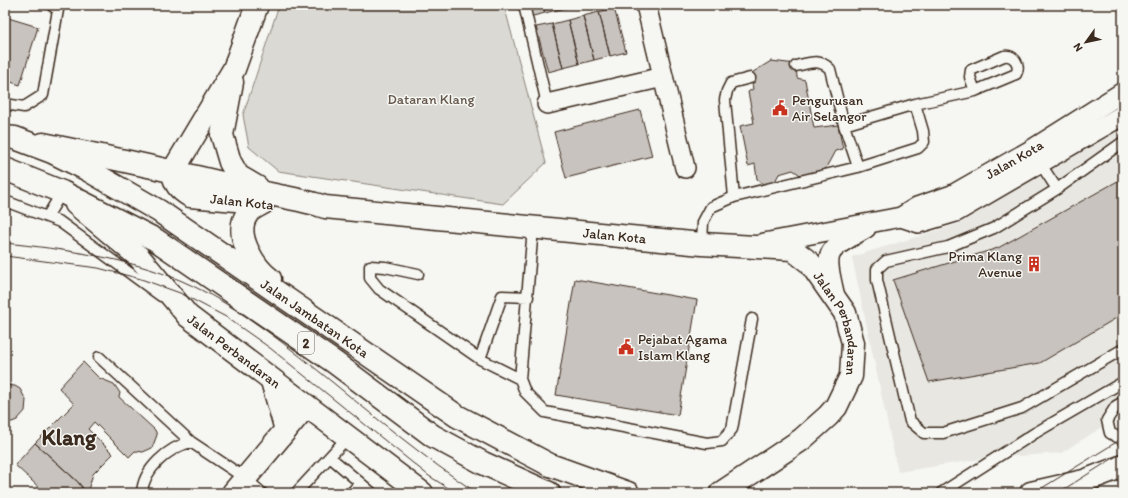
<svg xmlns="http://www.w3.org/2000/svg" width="1128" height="498" font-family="Itim,sans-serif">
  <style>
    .built { fill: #e8e7e2 }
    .green { fill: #dad9d3; stroke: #8a8278 }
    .building { fill: #c8c3be; stroke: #3b2a1e }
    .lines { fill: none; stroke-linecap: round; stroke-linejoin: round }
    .service-casing { stroke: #3b2a1e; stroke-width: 13 }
    .minor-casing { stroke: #3b2a1e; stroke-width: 22 }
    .tertiary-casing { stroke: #3b2a1e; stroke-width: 25 }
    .trunk-casing { stroke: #3b2a1e; stroke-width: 25 }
    .service { stroke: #f6f6f2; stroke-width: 10 }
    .minor { stroke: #f6f6f2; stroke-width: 19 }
    .tertiary { stroke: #f6f6f2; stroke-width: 22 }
    .trunk { stroke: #f6f6f2; stroke-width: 22 }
    .tram { stroke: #3b2a1e; stroke-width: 1 }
    .labels { text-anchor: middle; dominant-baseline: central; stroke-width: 3; stroke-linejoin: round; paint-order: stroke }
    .shield { fill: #f6f6f2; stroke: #73675e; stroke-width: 1 }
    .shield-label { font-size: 13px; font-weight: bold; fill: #3b2a1e }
    .park-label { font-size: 14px; fill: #63564b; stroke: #f6f6f2 }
    .poi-label { font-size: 14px; fill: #3b2a1e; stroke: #f6f6f2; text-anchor: start }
    .street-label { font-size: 14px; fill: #3b2a1e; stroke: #f6f6f2 }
    .town-label { font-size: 22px; font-weight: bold; fill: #3b2a1e; stroke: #f6f6f2 }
  </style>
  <rect width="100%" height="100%" fill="#f6f6f2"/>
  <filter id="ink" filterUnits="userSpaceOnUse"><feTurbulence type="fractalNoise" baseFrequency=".025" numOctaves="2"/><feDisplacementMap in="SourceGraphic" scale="8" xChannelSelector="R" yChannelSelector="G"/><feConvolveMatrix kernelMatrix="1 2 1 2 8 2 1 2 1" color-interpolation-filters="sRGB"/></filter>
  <g filter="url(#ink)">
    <path class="built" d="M1123,126v288l-62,39 -74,5 -89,14 -46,-215 106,-33z"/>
    <path class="green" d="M279,5h225l42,158 -43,41 -225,-33 -29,-24 -6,-32z"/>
    <path class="building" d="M527,5h16l2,8 -16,4z
      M543,5h17l1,4 -16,4z
      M560,5h17l-16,4z
      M614,8l12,44 -16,4 -11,-44z
      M599,12l11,44 -16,4 -11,-44z
      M583,16l11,44 -15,4 -11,-44z
      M5,17l33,10 -18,58 -15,-5z
      M568,20l11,44 -16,4 -11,-44z
      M552,24l11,44 -15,4 -12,-45z
      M771,61l25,3 1,14 8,2 9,48 24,-3 5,24 -8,2 -12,22 -20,4 -10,-7 -14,4 -5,9 -10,2 -7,-6 -2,-15 -7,2 -8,-40 14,-3 -6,-31 5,-3 -3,-15z
      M640,110l12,46 -86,22 -12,-46z
      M1123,178v136l-83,49 -111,19 -36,-102 105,-32z
      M575,279l122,21 -19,115 -122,-20z
      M83,362l16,16 15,6 6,9 -1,4 36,33 2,5 -5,13 -9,4 -8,-1 -6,6 -35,-35 -6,7 25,25 -20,20 -6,19 -9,-11 -43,-39 39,-39 -15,-16z
      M5,385l10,1 5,3 6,11 -1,11 -8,9 -5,2h-7z
      M35,443l43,39 7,11h-40l-30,-28z"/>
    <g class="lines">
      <g class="service-casing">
        <path id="service" d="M524,5l23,99
          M5,104l19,3 19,-12 15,-85 -7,-5
          M844,125l71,-21 60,-13 -5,-14 1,-7 33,-14c10,-2 17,9 12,18l-41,17
          M1123,142l-66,47 -63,39 -46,19 -62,14 -9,8v11l33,141 14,12h19l79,-25 101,-59
          M1038,160l19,29
          M858,167l60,-19 6,-6 -1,-11 -8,-27
          M734,197l-9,-97 2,-9 4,-8 19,-5
          M5,201l55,21 101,74
          M47,217l15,-25
          M533,228l-13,151 5,13 20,20 162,31 15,-2 10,-12 20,-110
          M702,244l1,-22 8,-15 23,-10 124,-30 -14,-42 -14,-56c-11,-11 -21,-6 -34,-3
          M418,274l-33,-7 -15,-1v12l9,11 101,70 40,20
          M99,357l92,85
          M480,359l22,-63 26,1
          M1123,402l-7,4 -9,14 3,13 13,7
          M330,457l42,36
          M142,493c1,-24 27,-46 49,-51l54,36 17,15
          M296,493l52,-56
          M351,493l9,-10
          M941,493l94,-60 88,-51"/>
      </g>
      <g class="minor-casing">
        <g id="minor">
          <path d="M646,5l39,163"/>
          <path d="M547,104l116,-27"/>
          <path d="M901,217l18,6 37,-11 167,-97"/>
          <path id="s1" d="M764,243l137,-26 16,-10 35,-12 79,-45 92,-58"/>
          <path d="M835,297c-11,-49 -11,-44 31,-69"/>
        </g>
      </g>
      <g class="tertiary-casing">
        <g id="tertiary">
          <path d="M257,5l-23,64 -61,102c1,13 6,18 17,25l69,6"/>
          <path d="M232,82l-10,53 8,27 8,14 19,11"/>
          <path id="s2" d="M43,144c70,14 139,29 208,46 25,6 50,9 74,17l377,37 90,5 18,14 35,50 8,30 -2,33 -15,31 -8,9 -27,24 -80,53"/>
          <path id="s3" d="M76,204l63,53 49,59 234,177"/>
          <path d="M272,381l14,49"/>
          <path d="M233,493l73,-87"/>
        </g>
      </g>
      <g class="trunk-casing">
        <g id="trunk">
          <path id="s4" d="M5,137l10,1 37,14 34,17 73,42 298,205 93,49 78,28"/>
          <path d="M5,169l57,23 94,48 178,122 99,74 50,27 66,30"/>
          <path d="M263,203c-5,3 -12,6 -15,10 -16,20 6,54 22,66"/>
          <path d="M1031,493l53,-12 39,-15"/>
        </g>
      </g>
      <use href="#service" class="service"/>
      <use href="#minor" class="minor"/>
      <use href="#tertiary" class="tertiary"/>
      <use href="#trunk" class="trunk"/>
      <path class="tram" d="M5,243c58,6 124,15 177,38 53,23 99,60 144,96 49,40 98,81 151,116
        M5,256l93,12 43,11 39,14 46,24 44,31 159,128 27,17
        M1034,493l89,-55
        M1058,493l65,-41"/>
    </g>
  </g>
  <defs>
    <g id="civic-bare" transform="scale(1.2)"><path d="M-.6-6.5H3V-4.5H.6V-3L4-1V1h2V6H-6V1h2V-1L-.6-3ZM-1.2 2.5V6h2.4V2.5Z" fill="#c8321e" stroke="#f6f6f2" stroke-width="2.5" paint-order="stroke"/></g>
    <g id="building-bare" transform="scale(1.2)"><path d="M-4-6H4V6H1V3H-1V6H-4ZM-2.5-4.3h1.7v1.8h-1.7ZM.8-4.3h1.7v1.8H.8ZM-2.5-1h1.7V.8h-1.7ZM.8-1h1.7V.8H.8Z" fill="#c8321e" stroke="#f6f6f2" stroke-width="2.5" paint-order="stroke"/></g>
  </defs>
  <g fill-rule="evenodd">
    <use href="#civic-bare" x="780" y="108"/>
    <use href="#building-bare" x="1034" y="264"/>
    <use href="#civic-bare" x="626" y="347"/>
  </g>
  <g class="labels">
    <rect class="shield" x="298" y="332" width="16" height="22" rx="3"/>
    <g class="shield-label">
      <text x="306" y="343">2</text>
    </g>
    <g class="park-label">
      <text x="431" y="99">Dataran Klang</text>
    </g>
    <g class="poi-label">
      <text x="792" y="100">Pengurusan<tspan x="792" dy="16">Air Selangor</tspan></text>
      <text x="1022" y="256" text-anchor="end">Prima Klang<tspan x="1022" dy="16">Avenue</tspan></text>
      <text x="638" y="339">Pejabat Agama<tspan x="638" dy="16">Islam Klang</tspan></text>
    </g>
    <g class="street-label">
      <text stroke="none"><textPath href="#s1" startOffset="267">Jalan Kota</textPath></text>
      <text transform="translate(242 202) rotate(6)">Jalan Kota</text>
      <text stroke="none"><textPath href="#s2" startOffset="580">Jalan Kota</textPath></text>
      <text stroke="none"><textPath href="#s4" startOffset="361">Jalan Jambatan Kota</textPath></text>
      <text stroke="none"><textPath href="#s2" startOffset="849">Jalan Perbandaran</textPath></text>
      <text stroke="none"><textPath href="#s3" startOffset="217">Jalan Perbandaran</textPath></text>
    </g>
    <g class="town-label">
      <text x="69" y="437">Klang</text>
    </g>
  </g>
  <rect width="1128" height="498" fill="none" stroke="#f6f6f2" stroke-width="20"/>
  <rect x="10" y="10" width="1108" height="478" fill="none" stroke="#3b2a1e" stroke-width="1.5" filter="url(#ink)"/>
  <g transform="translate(1086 42) rotate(237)" stroke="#f6f6f2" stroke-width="3" paint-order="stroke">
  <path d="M0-3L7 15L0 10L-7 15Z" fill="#3b2a1e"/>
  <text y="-6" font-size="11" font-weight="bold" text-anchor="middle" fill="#3b2a1e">N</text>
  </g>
</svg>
